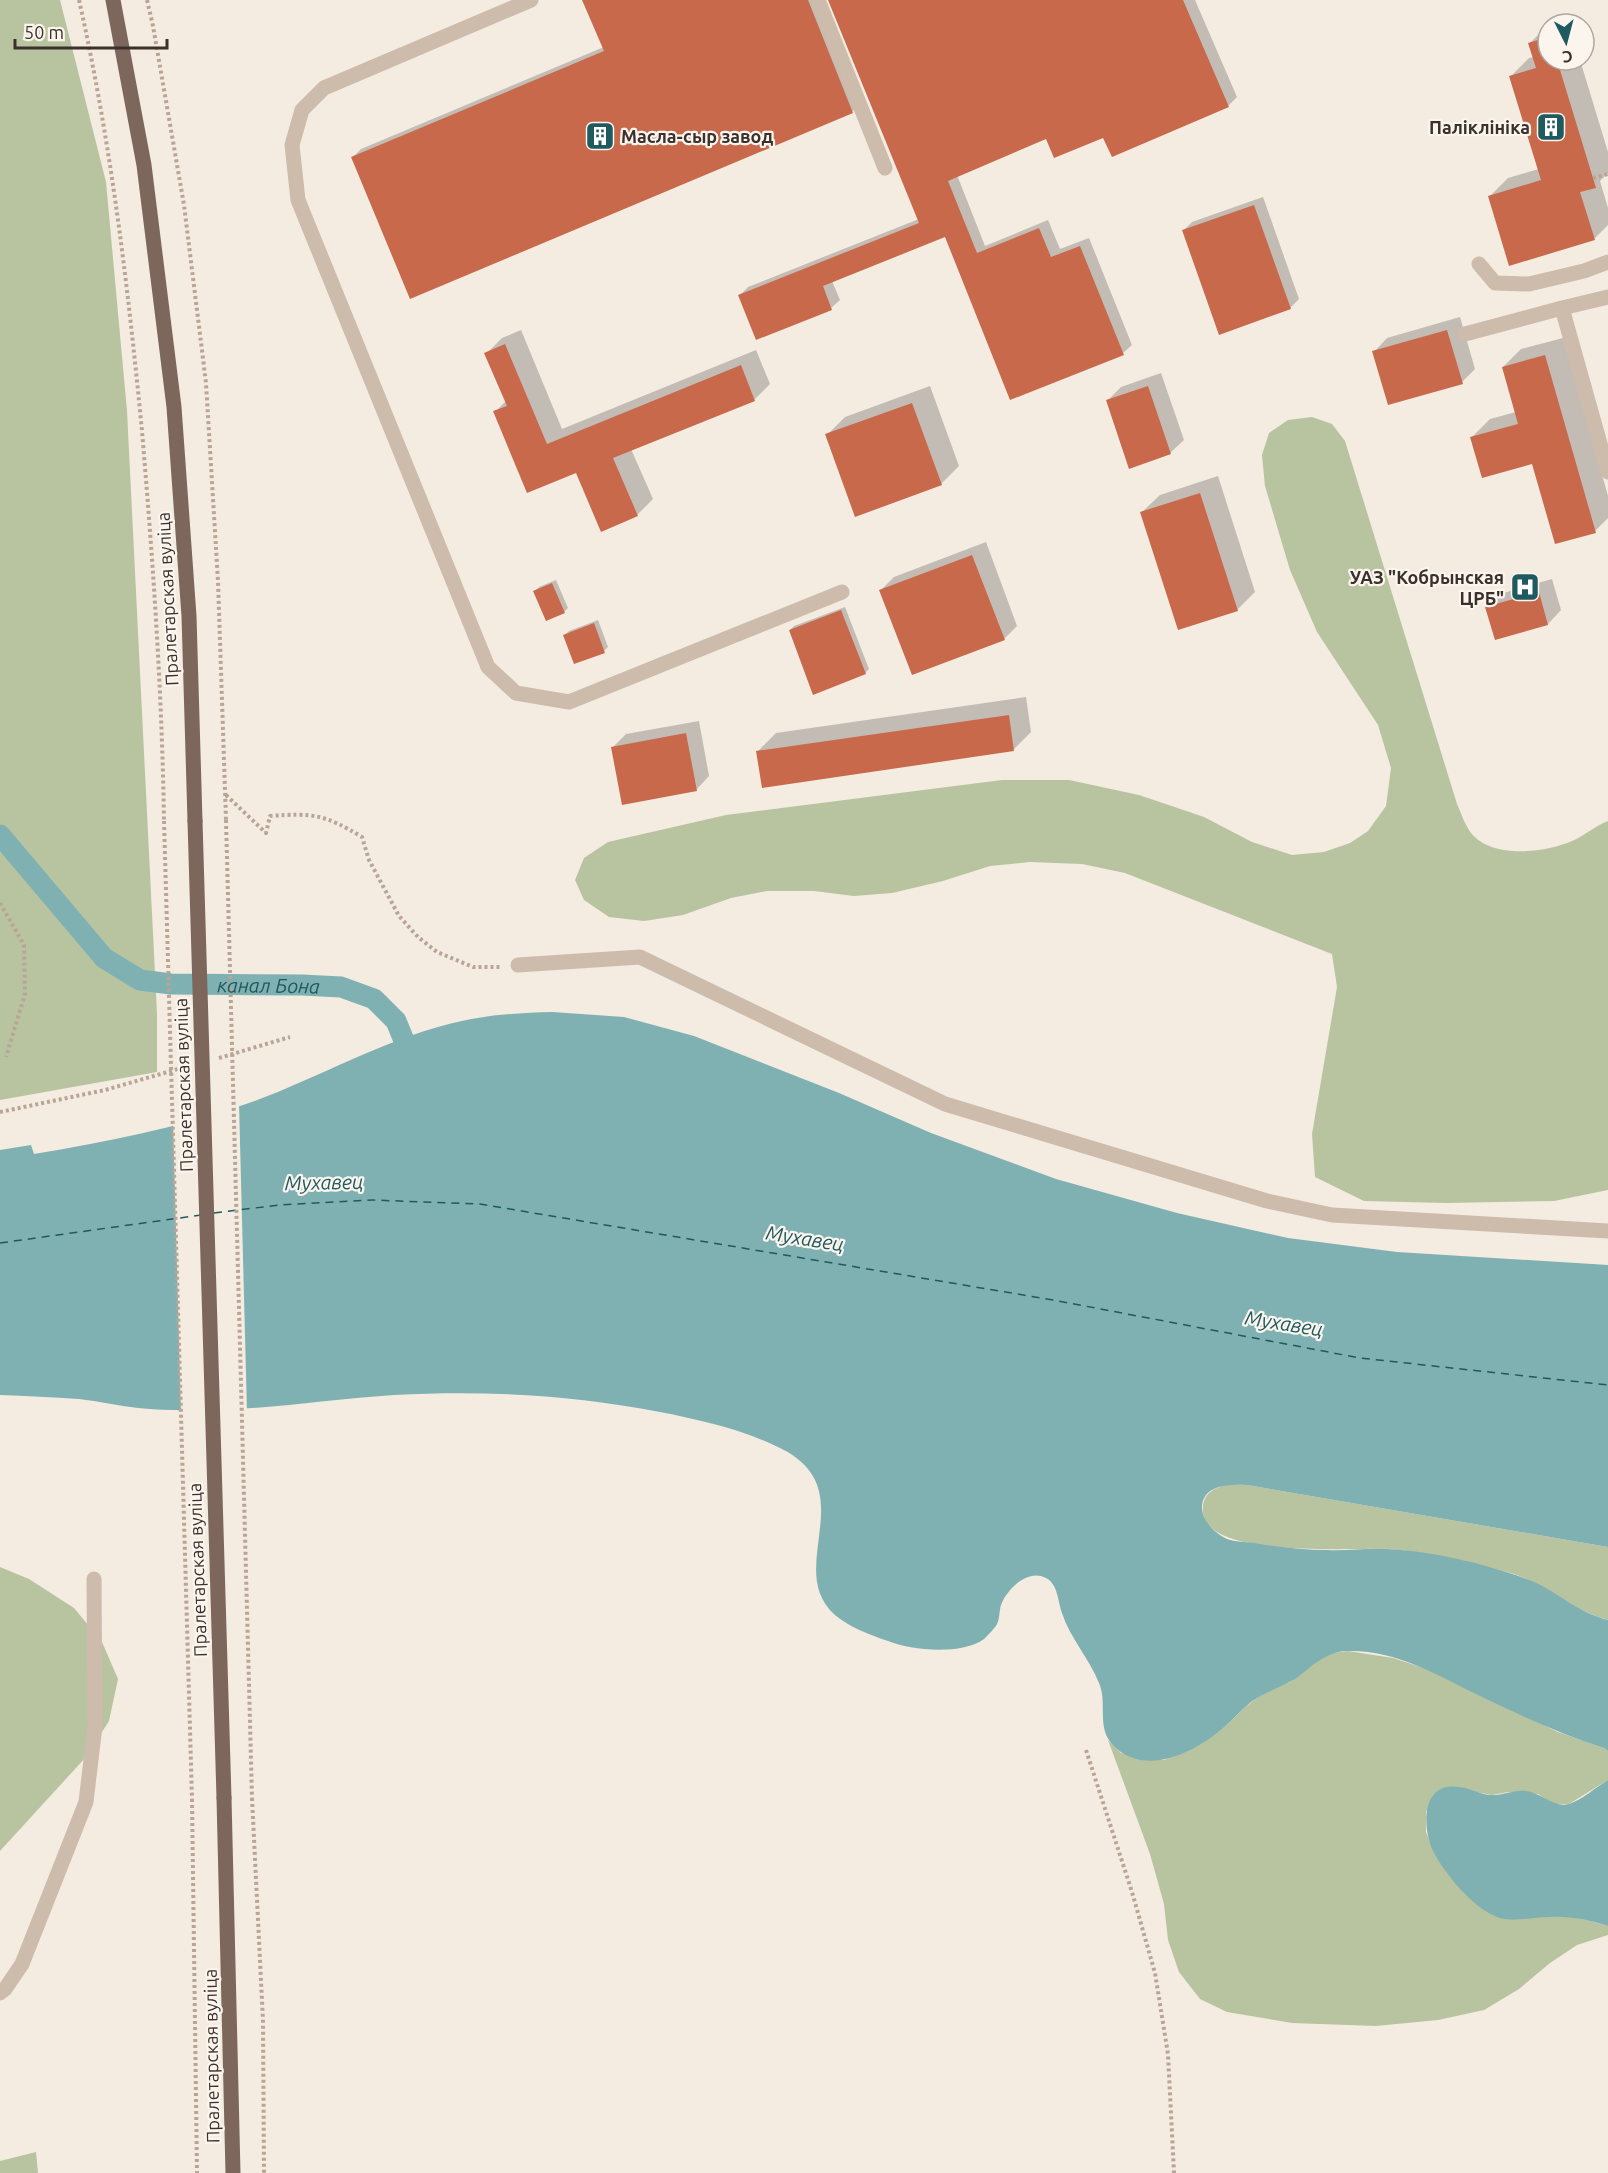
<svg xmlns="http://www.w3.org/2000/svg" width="1608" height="2173" font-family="Ubuntu,sans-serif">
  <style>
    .green { fill: #b8c4a0 }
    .water { fill: #7fb0b2 }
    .pier { fill: #f4ebe1 }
    .shadow { fill: #0003 }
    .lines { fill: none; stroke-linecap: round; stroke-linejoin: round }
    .canal { stroke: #7fb0b2; stroke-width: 21 }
    .ferry { stroke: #1f5a5e; stroke-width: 1.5; stroke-dasharray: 8 6; stroke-linecap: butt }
    .building { fill: #c8694b }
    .path { stroke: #b9a596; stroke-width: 4; stroke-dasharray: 3 3; stroke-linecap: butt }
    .minor { stroke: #cdbbac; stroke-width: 15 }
    .major { stroke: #7d675c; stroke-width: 15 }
    .path-bridge { stroke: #b9a596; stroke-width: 4; stroke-dasharray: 3 3; stroke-linecap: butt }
    .major-bridge { stroke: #7d675c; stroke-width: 15 }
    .labels { text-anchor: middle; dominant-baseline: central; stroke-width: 4.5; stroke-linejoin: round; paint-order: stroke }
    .poi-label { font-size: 18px; font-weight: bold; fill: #3b302b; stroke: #fbf5ee; text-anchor: end }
    .street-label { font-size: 18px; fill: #3b302b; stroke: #fbf5ee }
    .water-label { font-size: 20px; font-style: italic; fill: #1f5a5e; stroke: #fbf5ee }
  </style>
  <rect width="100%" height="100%" fill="#f4ebe1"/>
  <path class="green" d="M0,0h60l46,182 21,229 30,603v58l-157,28z
    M1312,417l20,7 13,17 112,363c4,9 8,21 14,29 21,26 74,20 101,8 12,-5 23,-15 36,-20v369l-54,11 -108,2 -82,-2 -49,-24 -3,-43 25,-147 -5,-33 -207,-81 -43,-9 -52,-2 -40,4 -47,15 -51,12 -38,3 -40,-5h-47l-36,7 -48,17 -39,6 -35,-4 -25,-17 -9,-20 9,-22 24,-16 118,-27 276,-35h67l70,15 65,22 48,25 40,13 32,-3 26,-9 18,-12 18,-25 5,-38 -13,-43 -61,-93 -27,-62 -25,-84 -3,-31 7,-22 19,-13z
    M1229,1484l18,1 361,62v73c-27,-7 -48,-24 -73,-37 -13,-7 -29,-12 -43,-15 -34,-9 -69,-16 -104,-19 -32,-2 -193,12 -185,-43 2,-15 13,-18 26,-22z
    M0,1567l29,12 45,29 28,34 16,37 -9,42 -23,36 -86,94z
    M1348,1651l45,7 34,11 131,63 46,16 4,3v29l-39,24h-16l-15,-10 -30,-2 -16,3 -16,-3 -50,19v21l8,20 65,65c22,3 44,-2 67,-1 14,2 28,6 42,10v9l-31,10 -27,18 -31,26 -35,21 -46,10 -62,6 -84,-3 -65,-11 -27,-13 -21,-27 -11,-32 -4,-36 -14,-50 -42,-114 13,13 43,7 22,-8 42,-28 17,-17 22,-16 23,-9 30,-22 12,-7z
    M36,2152l2,21h-38v-12z"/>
  <path class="water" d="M552,1012l72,5 70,19 145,57 92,40 125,46 121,34 111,25 109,14 211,13v282l-361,-62c-16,-1 -46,-1 -45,24 1,13 14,25 25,30 8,3 19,3 27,4 24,4 49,7 73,7 19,1 39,-2 59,-1 46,2 102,15 146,32 27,12 45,31 76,39v131l-4,-3c-45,-14 -86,-34 -128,-54 -40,-20 -83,-45 -130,-43 -21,1 -35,17 -51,28 -14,8 -30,13 -44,23 -8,6 -14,13 -21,20 -23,21 -57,43 -89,38 -12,-2 -25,-9 -32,-20 -11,-17 -2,-39 -10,-57 -10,-25 -29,-45 -37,-70 -4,-11 -4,-29 -16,-35 -18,-10 -39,11 -45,27 -2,6 -1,13 -4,19 -1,3 -11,13 -13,15 -22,16 -72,12 -96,2 -18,-6 -39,-14 -53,-26 -52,-46 29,-124 -53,-166 -37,-19 -81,-29 -122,-37 -88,-17 -176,-22 -266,-17 -59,4 -118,13 -177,15 -27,0 -53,1 -79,-2 -20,-2 -39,-7 -59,-9 -26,-2 -53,-3 -79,-4v-245l31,-5 3,9c71,-12 144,-26 212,-50 69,-24 132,-62 203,-80 34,-9 68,-11 103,-12z
    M1608,1780v146c-19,-6 -38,-10 -58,-9 -17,0 -34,5 -50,1 -26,-8 -55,-44 -67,-67 -11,-24 -12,-70 26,-64 11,1 20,7 31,8 12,1 24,-6 36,-4 16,2 27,17 43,13 13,-4 27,-17 39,-24z"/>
  <path class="pier" d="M239,1103l8,309 -66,2 -8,-293z"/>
  <path class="shadow" d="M585,0h234l41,103 -8,9 -500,46 9,-9 243,-102z
    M830,0h365l42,97 -8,8 -116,50 -9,-19 -57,1 -90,38 28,71 63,-26 12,29 29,-11 43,107 -9,8 -112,45 -65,-163 -114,46 8,19 -9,8 -92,-12 9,-9 171,-68z
    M1577,16l2,8h-27z
    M1548,25v35h32l28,92v21l-8,8 8,27v17l-14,14 -104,-43 18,-18 31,-9 -28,-93 18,-18 5,-1 -4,-14z
    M1263,197l36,102 -9,9 -107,-77 9,-9z
    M1460,317l15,52 -13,13 -88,-30 13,-14z
    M521,330l41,99 194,-79 14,34 -16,16 -123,49 22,50 -16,16 -142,-103 11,-11 -20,-47 16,-16z
    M1563,338l45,158v22l-13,13 -62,-69 -61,-25 18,-18 26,-7 -13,-45 18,-18z
    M1161,373l23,67 -14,13 -62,-53 13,-13z
    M930,386l29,80 -18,18 -114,-49 18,-18z
    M1218,476l37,116 -18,18 -96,-97 19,-18z
    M986,542l31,84 -13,13 -123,-49 13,-13z
    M1552,579l9,31 -13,14 -52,15 -9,-32 13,-13z
    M556,580l12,28 -4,4 -17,7 -12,-28 4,-4z
    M845,607l24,62 -4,4 -75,-43 4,-4z
    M598,620l10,27 -4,4 -29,11 -10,-27 4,-4z
    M1026,697l5,35 -18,18 -255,1 18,-18z
    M699,721l10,55 -13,14 -83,-43 13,-13z"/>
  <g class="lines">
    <path class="canal" id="s1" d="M0,835l104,123 36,22 31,4 131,1 39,2 33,12 22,22 18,44"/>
    <path class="ferry" d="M214,1213l65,-8 93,-5 108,4 573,96 307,58 248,27
      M0,1243l201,-28"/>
  </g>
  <path class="building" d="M582,0h226l45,113 -443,186 -59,-142 253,-106z
    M828,0h355l46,107 -117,50 -9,-19 -49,20 -8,-19 -98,42 29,72 62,-25 12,29 29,-11 44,109 -114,45 -65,-163 -122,49 9,24 -76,30 -18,-45 181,-72z
    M1548,37v23h9l39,128 -16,4 15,48 -86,26 -21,-70 53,-16 -32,-104 27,-8 -8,-25z
    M1254,205l37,104 -72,26 -37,-105z
    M1447,330l16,54 -75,21 -16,-54z
    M505,344l42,100 194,-79 14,36 -142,57 25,58 -37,16 -25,-59 -49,20 -34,-82 14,-5 -23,-53z
    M1545,355l51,178 -41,11 -23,-80 -50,14 -12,-41 48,-13 -16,-57z
    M1148,386l23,68 -42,15 -23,-69z
    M912,403l30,82 -87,32 -30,-83z
    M1200,493l38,118 -60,19 -38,-118z
    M972,555l33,85 -93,35 -33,-85z
    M552,583l13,30 -19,8 -13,-30z
    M1539,592l9,33 -53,15 -10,-33z
    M841,610l25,64 -53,21 -24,-65z
    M594,623l11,30 -31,11 -11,-29z
    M1009,715l5,36 -252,37 -6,-37z
    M686,733l11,58 -75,14 -11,-58z"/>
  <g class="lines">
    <path class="path" d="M79,0c32,142 49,287 63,431 11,130 20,260 22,390
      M147,0l6,26 31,179 22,178 12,198 8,239
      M1593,178l15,-4
      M226,795l40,38 4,-17c43,-3 54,-2 92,21l7,23 30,56 19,21 19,15 36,15h28
      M0,903l24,42 1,49 -19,63
      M219,1058l71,-21
      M0,1112l105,-22 80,-23
      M1086,1750l46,142 23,81 13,81 6,119
      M252,1798l11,223 1,152
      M192,1799l5,374"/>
    <path class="minor" d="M531,0l-207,88 -22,22 -10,35 6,55 190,467 28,26 53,9 273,-110
      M818,0l67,168
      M1479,264l16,19 34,1 55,-13 24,-9
      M1608,297l-46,11 46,164
      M1465,334l97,-26
      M518,965l122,-8 305,147 322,97 65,14 276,16
      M0,1993l5,-4 17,-25 64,-162 9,-76 -1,-147"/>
    <path class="major" d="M113,0l31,165 30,242 15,209 6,205
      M224,1798l9,375"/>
    <path class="path-bridge" d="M226,820l26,978
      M164,821l28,978"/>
    <path class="major-bridge" d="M195,821l29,977"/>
  </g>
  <defs>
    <g id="building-square" transform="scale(1.5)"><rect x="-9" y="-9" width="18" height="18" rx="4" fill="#1f5a5e" stroke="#fbf5ee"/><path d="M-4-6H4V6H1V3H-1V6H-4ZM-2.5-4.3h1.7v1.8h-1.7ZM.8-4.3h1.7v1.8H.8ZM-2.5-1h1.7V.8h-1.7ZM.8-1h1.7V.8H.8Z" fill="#fff"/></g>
    <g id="hospital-square" transform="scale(1.5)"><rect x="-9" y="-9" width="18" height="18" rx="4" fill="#1f5a5e" stroke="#fbf5ee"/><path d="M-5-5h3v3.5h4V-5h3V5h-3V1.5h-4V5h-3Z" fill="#fff"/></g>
  </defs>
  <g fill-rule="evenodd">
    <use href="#building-square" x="1551" y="127"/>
    <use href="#building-square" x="600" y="136"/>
    <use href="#hospital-square" x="1525" y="587"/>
  </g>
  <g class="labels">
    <g class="poi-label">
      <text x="1530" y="127">Паліклініка</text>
      <text x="621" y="136" text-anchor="start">Масла-сыр завод</text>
      <text x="1504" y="577">УАЗ "Кобрынская<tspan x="1504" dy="21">ЦРБ"</tspan></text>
    </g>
    <g class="street-label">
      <text transform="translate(167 599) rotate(-93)">Пралетарская вуліца</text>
      <text transform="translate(183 1085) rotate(-92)">Пралетарская вуліца</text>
      <text transform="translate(197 1570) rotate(-92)">Пралетарская вуліца</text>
      <text transform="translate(211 2056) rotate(-91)">Пралетарская вуліца</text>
    </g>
    <g class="water-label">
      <text stroke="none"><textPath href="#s1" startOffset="332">канал Бона</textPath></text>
      <text transform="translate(324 1182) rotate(-1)">Мухавец</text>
      <text transform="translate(805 1238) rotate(9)">Мухавец</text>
      <text transform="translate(1284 1323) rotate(9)">Мухавец</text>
    </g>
  </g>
  <g transform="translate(1566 42) rotate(174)"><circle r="28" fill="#fbf5ee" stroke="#aea6a0" stroke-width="1.5"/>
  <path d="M0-4.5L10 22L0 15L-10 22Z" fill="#1f5a5e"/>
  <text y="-9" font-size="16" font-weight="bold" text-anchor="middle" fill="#3b302b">С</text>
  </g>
  <path d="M15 39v9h152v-9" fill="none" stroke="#3b302b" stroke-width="3"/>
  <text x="24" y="39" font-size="18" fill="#3b302b" stroke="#fbf5ee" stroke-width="4.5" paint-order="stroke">50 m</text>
</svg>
